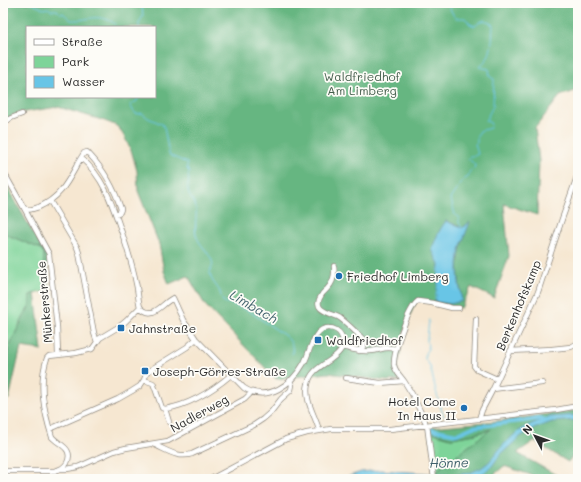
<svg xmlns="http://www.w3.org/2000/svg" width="581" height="482" font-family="Mali,sans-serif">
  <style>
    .green { fill: #7ed499; stroke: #548062 }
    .forest { fill: #66b681; stroke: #487056; fill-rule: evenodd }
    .water { fill: #68c5e6; stroke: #4a7888 }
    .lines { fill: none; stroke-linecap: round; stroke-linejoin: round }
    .stream { stroke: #68c5e6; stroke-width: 1 }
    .canal { stroke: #68c5e6; stroke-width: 4 }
    .minor-casing { stroke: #90897e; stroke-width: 6 }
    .minor { stroke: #fff; stroke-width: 4.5 }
    .poi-dot { fill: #1f6fb2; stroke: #fdfcf7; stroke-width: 1.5 }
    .labels { text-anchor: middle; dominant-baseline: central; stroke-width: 3.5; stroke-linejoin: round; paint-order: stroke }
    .park-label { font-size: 12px; fill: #445e4c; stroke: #fdfcf7 }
    .poi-label { font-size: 12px; fill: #2b2b2b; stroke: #fdfcf7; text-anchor: start }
    .street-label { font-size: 12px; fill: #2b2b2b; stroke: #fdfcf7 }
    .water-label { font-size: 13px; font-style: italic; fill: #40616c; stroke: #fdfcf7 }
  </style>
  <rect width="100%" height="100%" fill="#fdfcf7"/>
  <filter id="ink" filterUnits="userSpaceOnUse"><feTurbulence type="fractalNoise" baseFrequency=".025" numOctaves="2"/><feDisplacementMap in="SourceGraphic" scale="8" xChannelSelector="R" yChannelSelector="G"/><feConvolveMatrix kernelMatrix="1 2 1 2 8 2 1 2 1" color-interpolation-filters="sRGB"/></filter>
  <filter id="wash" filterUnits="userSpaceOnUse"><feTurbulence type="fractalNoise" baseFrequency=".012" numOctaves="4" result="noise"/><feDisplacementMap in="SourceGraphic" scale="16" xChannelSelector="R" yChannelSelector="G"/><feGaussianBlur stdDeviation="0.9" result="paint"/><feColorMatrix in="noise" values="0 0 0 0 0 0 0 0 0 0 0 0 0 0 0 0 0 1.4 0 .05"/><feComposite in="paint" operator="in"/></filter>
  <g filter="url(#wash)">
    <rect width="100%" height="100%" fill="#f6e7d1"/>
    <path class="green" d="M3,233l38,16 3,5 -1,18 5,3 1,15 -19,5v9l-14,28 -13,31z
      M492,429l-56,42 -5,-39 20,6 24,-4z"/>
    <path class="forest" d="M3,3h575v87l-18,6 -25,32 4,33 -2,54 -33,-11 5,52 -15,42 -23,-11 -10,21 -44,-9 -12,28 -8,42 3,11 -13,1 -59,-8 -52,6 -71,-74 -17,-29 -19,8 -5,-13 -5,-27 -21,-53 -1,-20 -5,-18 -7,-15 -6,-10 -4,-3 -13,-5 -44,-13 -40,6 -8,4 -7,6zM27,27h128v70h-128zM446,221l17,7 6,-5c-3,9 -7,18 -9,28 -3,17 -1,33 2,50l-27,1 3,-19 1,-19z
      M3,179l35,63 9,13 1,20 -5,-3 1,-18 -3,-5 -38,-16z
      M35,293l7,57 -21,-3 -12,52 -6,1v-37l13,-31 14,-27v-10z
      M578,410v39l-10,13 -34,-21 -17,12 41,23 -2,3h-13l-39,-13 -15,13h-52l-1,-8 55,-42 -16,5 -24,4 -20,-6 1,-5 66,-6z"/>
    <path class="water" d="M446,221l16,7 8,-6c-3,9 -8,19 -10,28 -4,17 -1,34 2,51l-11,3 -16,-2 3,-19 1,-19 -7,-14c3,-11 7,-20 14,-29z
      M578,415v5l-26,2 -21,8 -11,7 -20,18 -10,14 -13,8 -9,2h-27l-51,-3 -30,3h-19l20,-7 19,-2 74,5 15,-2 12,-5 8,-6 13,-16 15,-14 14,-8 18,-7z"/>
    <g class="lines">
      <path class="stream" d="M30,3l14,6 4,-1 3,2h6l3,3h3l8,7c16,1 29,-8 44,4
        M138,3l1,3 3,1 1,9 -4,7v4
        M449,3v4l6,11h10l5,6 5,2 5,-4 5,-2 8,5c-1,14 0,34 -14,41v1l10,2 1,8 4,2 -1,27 -4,8 -4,7 4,1 2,2 -1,4 -10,3 -3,5v7l-2,1 3,10 -4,2h-4l-2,2 7,7 -1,4 -4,2 -2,6 -5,3 -13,19 2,4 3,12 4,3v5l3,5
        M138,97l-1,4 -7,4 4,7 3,2 5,-1 6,5 14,6 2,3 5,27 2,2 16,7v6l3,3 -2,3c2,7 -1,10 0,15 1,8 4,8 7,14 3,10 -1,21 1,31 3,10 13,17 16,26 2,5 -2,8 -2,12 1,9 7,12 10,19 1,3 1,6 3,9l3,2h3l20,8 35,24c6,5 10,10 8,19
        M439,277v-8
        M435,299l4,-18
        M429,320l-2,19 1,10 -3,4v6l5,7 9,37 5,14"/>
      <path class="canal" d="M430,429l27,5 16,-7 65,-8 10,1"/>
    </g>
  </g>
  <g filter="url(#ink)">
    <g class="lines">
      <g class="minor-casing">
        <path id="minor" d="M3,124l8,-6 11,-4
          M81,158c24,20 32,49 42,78 5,15 10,31 13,47 2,8 2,16 4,24
          M3,171l21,37c5,3 9,1 15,-1 20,-9 27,-22 37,-40 2,-5 5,-9 8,-14l3,-1 2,2c16,17 25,33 32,55l-1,3 -4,2
          M50,201l27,46 2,6 15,80 3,9
          M24,208l25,46 8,73 1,28
          M334,266c1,8 -1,17 -7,23 -2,2 -5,4 -6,7 -10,15 11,17 19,22 8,6 16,14 23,21l1,2v5l-5,5
          M140,307c13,14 21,-3 33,-9l10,22 13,19 48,49c24,15 48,-4 60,-25 6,-10 9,-36 25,-35 5,0 10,3 12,7 10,17 -17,27 -26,36 -3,3 -6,8 -7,13 -4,16 7,31 11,46
          M476,319l-2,47 3,4 20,9
          M342,347c9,2 19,5 29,4 11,-1 13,-5 25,-2
          M510,351l42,-2 19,-2 7,-4
          M346,378l34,5 24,-2 8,13 13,27
          M144,380l9,3 3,8 6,17 3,1c25,-4 47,-18 66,-34
          M404,381c-3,-4 -9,-10 -10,-16 -1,-12 14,-57 24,-64l14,2 20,5h7
          M493,389l49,-6
          M165,409l4,13
          M479,419l3,-9 11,-21 45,-97 24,-73 16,-45
          M427,425l7,54
          M50,429l68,-30 14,-8 8,-5 4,-6 3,-8 40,-25 9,-8
          M152,444c14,5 25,15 40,10l62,-29 9,-6 8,-7 10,-13 10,-9 1,-5 -2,-5
          M61,469h6l11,-2 36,-16 12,-3 42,-7 77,-42 4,-4 2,-3
          M3,471h51c5,-1 10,-3 13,-8 7,-15 -8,-18 -15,-26 -8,-25 -14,-53 -5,-79l2,-2 27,-3 16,-4 8,-11 20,-12 6,-5 14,-14
          M211,479l75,-40 21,-6 24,-4h59l166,-19 22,-4"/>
      </g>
      <use href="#minor" class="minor"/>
    </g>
  </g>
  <g class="poi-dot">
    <circle cx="339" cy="276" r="4"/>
    <rect x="117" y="324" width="8" height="8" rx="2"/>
    <rect x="314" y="336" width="8" height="8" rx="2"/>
    <rect x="141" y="367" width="8" height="8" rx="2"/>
    <circle cx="464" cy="408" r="4"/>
  </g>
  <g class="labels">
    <g class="park-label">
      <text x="362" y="76">Waldfriedhof<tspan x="362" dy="14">Am Limberg</tspan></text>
    </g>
    <g class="poi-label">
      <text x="347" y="276">Friedhof Limberg</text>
      <text x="129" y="328">Jahnstraße</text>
      <text x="326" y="340">Waldfriedhof</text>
      <text x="153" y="371">Joseph-Görres-Straße</text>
      <text x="456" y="401" text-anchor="end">Hotel Come<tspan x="456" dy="14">In Haus II</tspan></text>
    </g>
    <g class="street-label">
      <text transform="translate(44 302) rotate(-95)">Münkerstraße</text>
      <text transform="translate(518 305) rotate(-67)">Berkenhofskamp</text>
      <text transform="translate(199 413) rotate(-29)">Nadlerweg</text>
    </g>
    <g class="water-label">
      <text transform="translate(254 306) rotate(30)">Limbach</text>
      <text transform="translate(449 462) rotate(-1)">Hönne</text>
    </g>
  </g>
  <rect width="581" height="482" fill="none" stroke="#fdfcf7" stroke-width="16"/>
  <rect x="26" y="26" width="130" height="72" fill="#fdfcf7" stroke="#a9a8a5"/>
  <rect x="34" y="39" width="20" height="6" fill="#ffffff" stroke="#a9a8a5"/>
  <text x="62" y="46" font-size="12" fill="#2b2b2b">Straße</text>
  <rect x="34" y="56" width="20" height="12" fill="#7ed499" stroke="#a9a8a5"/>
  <text x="62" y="66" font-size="12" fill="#2b2b2b">Park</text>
  <rect x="34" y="76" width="20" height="12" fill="#68c5e6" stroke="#a9a8a5"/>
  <text x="62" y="86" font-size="12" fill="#2b2b2b">Wasser</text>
  <g transform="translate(535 436) rotate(311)" stroke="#fdfcf7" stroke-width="3" paint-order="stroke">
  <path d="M0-3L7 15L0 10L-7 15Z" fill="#2b2b2b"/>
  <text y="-6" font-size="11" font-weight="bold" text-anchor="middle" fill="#2b2b2b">N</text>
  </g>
</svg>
